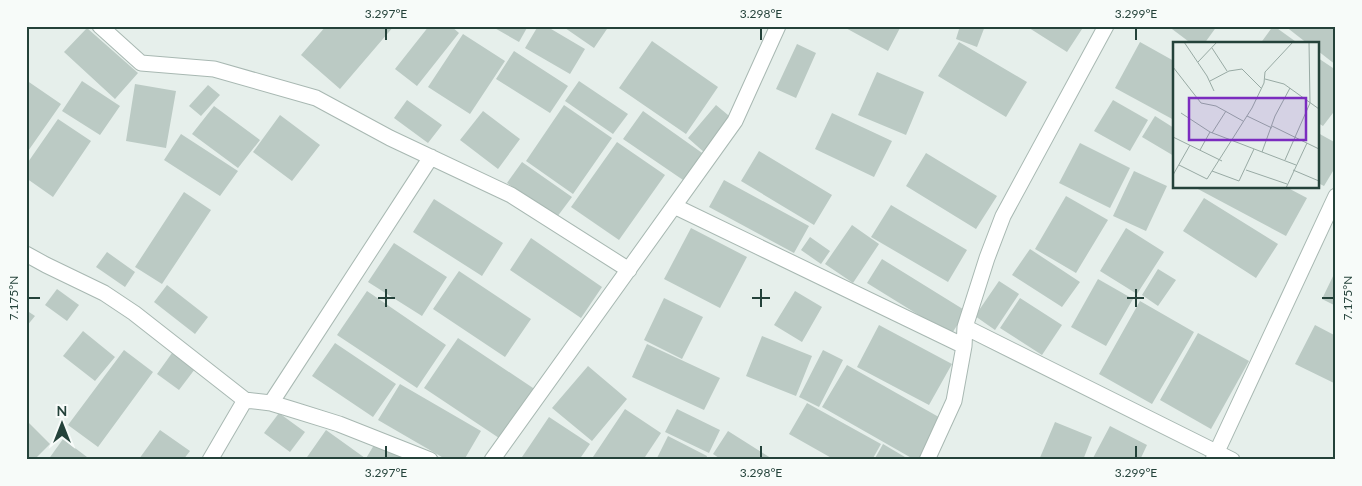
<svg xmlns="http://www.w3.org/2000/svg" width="1362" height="486" font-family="Lato,sans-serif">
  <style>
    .building { fill: #bbcac4 }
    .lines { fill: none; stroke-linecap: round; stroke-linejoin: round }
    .street-casing { stroke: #a8b8b2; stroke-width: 17 }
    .street { stroke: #fff; stroke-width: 15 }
    .ticks { fill: none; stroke: #24423a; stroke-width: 2 }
    .inset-road { fill: none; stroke: #98aaa4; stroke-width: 1 }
    .view { fill: #7b2cbf; fill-opacity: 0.15; stroke: #7b2cbf; stroke-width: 2.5 }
    .inset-edge { fill: none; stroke: #24423a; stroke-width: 2.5 }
    .neatline { fill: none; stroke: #24423a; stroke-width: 2 }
    .ticks-label { font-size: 12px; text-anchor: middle; fill: #24423a }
  </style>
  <rect width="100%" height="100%" fill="#e6efeb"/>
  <path class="building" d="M326,26h68l-54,63 -39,-34z
    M429,26h22l8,7 -42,53 -22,-17z
    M491,26h37l-9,16z
    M538,26h8l39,23 -15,25 -45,-26z
    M567,26h42l-15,22 -29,-20z
    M842,26h59l-13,25z
    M960,26h25l-8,21 -21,-8z
    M1026,26h58l-17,26z
    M1168,26h49l-13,18h-12z
    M1273,26h1l25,18h-39z
    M1285,26h51v39l-18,-14v-7h-10z
    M87,28l51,45 -23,26 -51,-47z
    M463,34l42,27 -35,53 -42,-27z
    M652,41l66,46 -32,47 -67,-46z
    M959,42l68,40 -21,35 -68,-41z
    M1140,42l34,19v59l-59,-32z
    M797,44l19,9 -20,45 -20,-9z
    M514,51l54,35 -18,27 -54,-34z
    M1318,58l18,12v39l-13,17 -5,-3z
    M877,72l47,20 -18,43 -48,-20z
    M26,80l35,24 -35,50z
    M82,81l38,25 -20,29 -38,-24z
    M579,81l49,33 -15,20 -48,-33z
    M135,84l41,7 -10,57 -40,-7z
    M208,85l12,10 -19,21 -12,-10z
    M407,100l35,25 -14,18 -34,-25z
    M1113,100l35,20 -18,31 -36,-20z
    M564,105l48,33 -39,56 -47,-33z
    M716,105l18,15 -29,33 -17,-15z
    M214,106l46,34 -22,28 -46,-34z
    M483,111l37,28 -22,30 -38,-29z
    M643,111l62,44 -19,27 -63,-43z
    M832,113l60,28 -18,36 -59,-28z
    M280,115l40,30 -28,36 -39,-29z
    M1155,116l19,12v28l-32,-19z
    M58,119l33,22 -38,56 -27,-19v-13z
    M1318,133l18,10v23l-12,20 -6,-3z
    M181,134l57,37 -18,25 -56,-36z
    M617,142l48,33 -46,65 -48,-33z
    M1080,143l50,25 -20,40 -51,-25z
    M759,151l73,44 -18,30 -73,-44z
    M926,153l71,43 -21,33 -70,-43z
    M522,162l50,35 -15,20 -50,-34z
    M1134,171l33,15 -21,45 -33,-15z
    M724,180l85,46 -15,27 -85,-46z
    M1196,188h92l19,10 -21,38z
    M184,192l27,18 -49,74 -27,-17z
    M1066,196l42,24 -32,53 -41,-24z
    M1204,198l74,46 -22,34 -73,-47z
    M434,199l69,44 -21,33 -69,-44z
    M891,205l76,45 -19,32 -77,-45z
    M852,225l27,19 -26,39 -28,-19z
    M691,228l56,29 -27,51 -56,-29z
    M1126,228l38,24 -27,42 -37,-23z
    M810,237l20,14 -9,13 -20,-14z
    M531,238l71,49 -21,31 -71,-48z
    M394,243l53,34 -25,39 -54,-34z
    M1030,249l50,33 -18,25 -50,-32z
    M107,252l28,20 -10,15 -29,-20z
    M882,259l84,52 -15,24 -84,-52z
    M1158,269l18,11 -18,26 -16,-11z
    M1336,270v36l-14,-7z
    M459,271l72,48 -26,38 -72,-48z
    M1098,279l35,20 -27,47 -35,-19z
    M999,281l20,13 -24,36 -20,-14z
    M167,285l41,32 -13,17 -41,-32z
    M57,289l22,16 -12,16 -22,-16z
    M367,291l79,54 -29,43 -80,-53z
    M795,291l27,16 -20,35 -28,-17z
    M664,298l39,19 -21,42 -38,-19z
    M1020,298l42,27 -20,30 -42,-27z
    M1140,301l54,31 -42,72 -53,-30z
    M26,310l9,6 -9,11z
    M879,325l73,39 -23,41 -72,-38z
    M1315,325l21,11v48l-41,-20z
    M83,331l32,26 -20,24 -32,-25z
    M1198,333l51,28 -38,68 -51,-29z
    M762,336l50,20 -16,40 -50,-20z
    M458,338l78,52 -34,50 -78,-52z
    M335,343l61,41 -23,33 -61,-41z
    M647,344l73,34 -16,32 -72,-33z
    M124,350l29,22 -55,75 -30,-22z
    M823,350l20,10 -24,47 -20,-10z
    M172,353l23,16 -16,21 -22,-16z
    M847,365l97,55 -23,40h-6l-93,-53z
    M588,366l39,33 -35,42 -40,-33z
    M400,384l81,47 -17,29h-17l-69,-40z
    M807,403l74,41 -9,16h-37l-46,-26z
    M625,409l36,24 -18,27h-52z
    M677,409l43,21 -11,23 -44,-21z
    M279,413l26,19 -15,20 -26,-19z
    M549,417l41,27 -11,16h-59z
    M26,420l24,24 -16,16h-8z
    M1055,422l37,15 -9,23h-44z
    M1110,426l37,19 -7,15h-48z
    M160,430l30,21 -7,9 -44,-1z
    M326,430l39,28 -2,2h-58z
    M728,431l46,29h-52l-9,-6z
    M668,436l39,20 -1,4h-50z
    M63,439l28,21h-43z
    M377,440l33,20h-45z
    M883,444l27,16h-36z"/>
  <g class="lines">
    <g class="street-casing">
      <path id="street" d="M100,26l41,37 73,6 102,29 74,40 121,57 118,75
        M674,206l290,140
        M26,254l20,11 58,28 30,20 111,87 26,3 23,7 45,14 91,36
        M965,327l267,133
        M271,403l160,-246
        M210,460l35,-60
        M492,460l243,-339 43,-95
        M927,460l27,-59 10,-55 1,-19 22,-69 16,-42 103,-190
        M1213,460l123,-264"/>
    </g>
    <use href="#street" class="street"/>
  </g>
  <path class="ticks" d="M386,28v12M761,28v12M1136,28v12M386,289v18M761,289v18M1136,289v18M28,298h12M378,298h17M752,298h18M1127,298h17M1322,298h12M386,446v12M761,446v12M1136,446v12"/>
  <g transform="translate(1173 42)">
    <rect width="146" height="146" fill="#e6efeb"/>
    <path class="inset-road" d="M11,0l23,34 7,15M39,6l15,23M25,20l19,-20M0,25l28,36 15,3 27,15M92,37l19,5 35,25M37,39l19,-10 13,-2 19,19M8,71l29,19 86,33M74,74l25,12M99,84l47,23M39,91l14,-22M0,95l49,24M27,108l10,-18M89,110l13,-36 15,-28M112,118l25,-57 -1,-61M6,123l28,14 45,-71 12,-25 1,-11 28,-30M73,128l41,14M120,128l26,11M39,129l27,10 15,-32M0,133l17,-30M113,146l21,-45"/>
    <path class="view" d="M16,56h117v42h-117z"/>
    <rect width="146" height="146" class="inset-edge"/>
  </g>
  <rect width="1362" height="486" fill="none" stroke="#f7fbf9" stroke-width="55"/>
  <g transform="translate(62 424)" stroke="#f7fbf9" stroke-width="4" paint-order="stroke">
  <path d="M0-4L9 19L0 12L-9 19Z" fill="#24423a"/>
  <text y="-8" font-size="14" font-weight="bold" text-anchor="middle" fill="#24423a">N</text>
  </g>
  <rect x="28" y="28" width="1306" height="430" class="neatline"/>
  <g class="ticks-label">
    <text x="386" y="18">3.297°E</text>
    <text x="761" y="18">3.298°E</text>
    <text x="1136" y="18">3.299°E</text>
    <text transform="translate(14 298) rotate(-90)" y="4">7.175°N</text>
    <text transform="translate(1348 298) rotate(-90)" y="4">7.175°N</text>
    <text x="386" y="477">3.297°E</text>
    <text x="761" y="477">3.298°E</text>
    <text x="1136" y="477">3.299°E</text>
  </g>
</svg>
